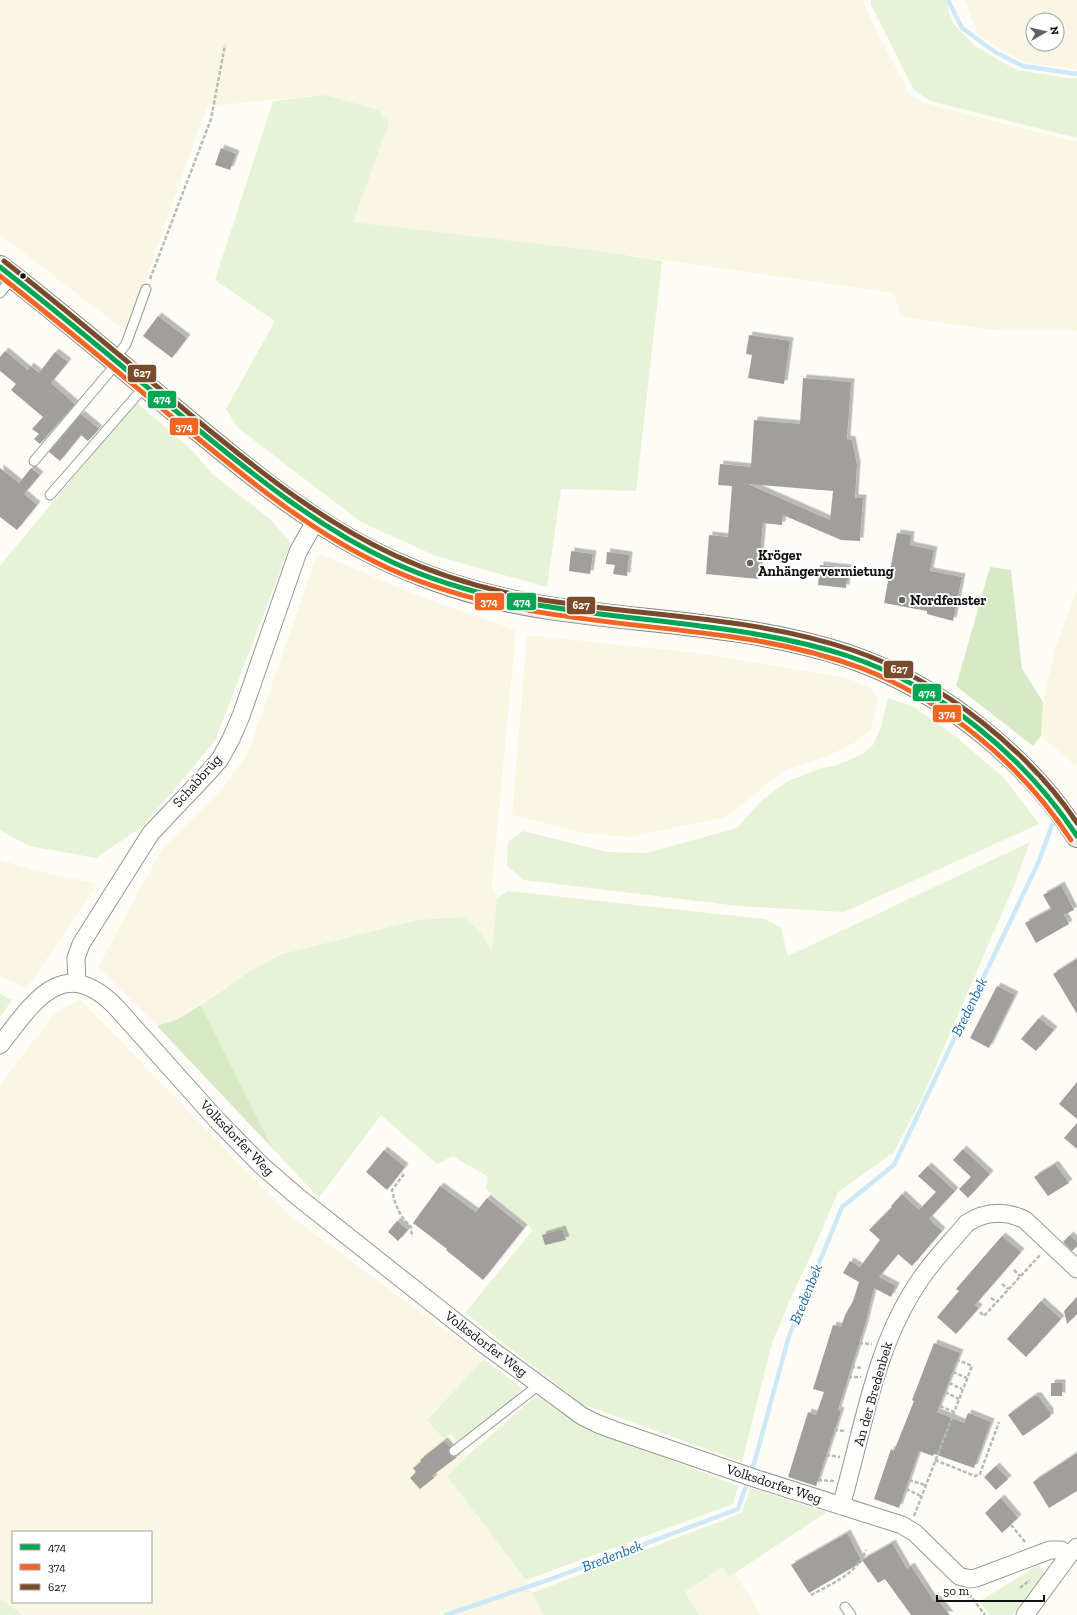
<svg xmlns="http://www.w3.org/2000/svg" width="1077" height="1615" font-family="'Zilla Slab',serif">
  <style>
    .farmland { fill: #f9f7e4; fill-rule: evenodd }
    .green { fill: #e7f3d7 }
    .forest { fill: #d8eac5 }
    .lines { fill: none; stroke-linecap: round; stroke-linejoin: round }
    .stream { stroke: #cde8f7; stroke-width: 4.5 }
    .building { fill: #a19f9c; fill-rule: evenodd; filter: url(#shadow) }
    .service-casing { stroke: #979795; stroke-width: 11 }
    .minor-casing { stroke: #979795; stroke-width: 19 }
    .primary-casing { stroke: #858482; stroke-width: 24 }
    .path { stroke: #b9b9b8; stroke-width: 2.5; stroke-dasharray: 4 2; stroke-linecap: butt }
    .service { stroke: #fffffe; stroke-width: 9 }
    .minor { stroke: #fffffe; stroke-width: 17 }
    .primary { stroke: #ede9dc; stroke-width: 22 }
    .bus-1-casing { stroke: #fff; stroke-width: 8 }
    .bus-2-casing { stroke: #fff; stroke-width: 8 }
    .bus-3-casing { stroke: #fff; stroke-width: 8 }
    .bus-1 { stroke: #00a651; stroke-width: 5 }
    .bus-2 { stroke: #f26522; stroke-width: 5 }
    .bus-3 { stroke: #7a4b2a; stroke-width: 5 }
    .bus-dot { fill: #111; stroke: #fff; stroke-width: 1.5 }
    .poi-dot { fill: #646362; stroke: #fff; stroke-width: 1.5 }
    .labels { text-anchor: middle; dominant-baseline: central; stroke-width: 4; stroke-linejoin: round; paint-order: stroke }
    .poi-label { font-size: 14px; font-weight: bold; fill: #111; stroke: #fff; text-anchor: start }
    .street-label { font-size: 14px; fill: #111; stroke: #fff }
    .water-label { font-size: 15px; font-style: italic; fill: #1768a6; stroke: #fff }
    .line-badge { stroke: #fff; stroke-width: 1.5 }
    .badge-label { font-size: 11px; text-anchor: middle; font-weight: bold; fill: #fff }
  </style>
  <defs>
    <filter id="shadow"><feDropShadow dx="3.5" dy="-3.5" stdDeviation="0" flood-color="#0004"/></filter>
  </defs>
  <rect width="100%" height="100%" fill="#fdfcf7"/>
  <path class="farmland" d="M0,0h864v4l16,34 31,58 17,8 149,38v189l-85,-1 -91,-13 -7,-24 -294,-42 -247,-29 36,-99 -64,-28 -118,11 -80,226 -127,-97z
    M965,0h112v69l-52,-6 -47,-28zM1033,20h24v24h-24z
    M318,553l95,41 103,36 -24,256 5,12 -5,53 -12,-19 -16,-15 -47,3 -135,34 -30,16 -74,49 -21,7 -59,-59 63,-116 63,-64 24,-34z
    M1077,589v178l-36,-31 2,-34 12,-53z
    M527,635l171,18 145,24 27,10 8,12 -7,30 -15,13 -28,14 -43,14 -59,47 -97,20 -47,-4 -70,-18z
    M0,860l35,10 62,14 -70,104 -27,-12z
    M80,999l209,216 195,144 -57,61 24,13 16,23 -20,19 79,105 18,35h-521l-23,-17v-513l54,-71zM13,1532h138v70h-138z
    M722,1567l7,10 6,-4 26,42h-62l-14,-23z"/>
  <path class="green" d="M871,0h74l8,23 22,23 41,24 52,8h9v60l-147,-37 -16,-11 -43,-85z
    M325,95l53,15 11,13 -36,99 247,29 62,10 -26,230 -75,-2 -14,98 -111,-31 -75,-34 -123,-94 -12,-19 49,-88 -60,-41 58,-179z
    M136,402l58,50 18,22 59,46 20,23 -76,198 -72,85 -47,32 -67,-12 -29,-16v-264z
    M888,698l26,9 42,30 48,41 35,46 -195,88 -105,-6 -215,-26 -17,-14 1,-24 15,-11 84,21 40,1 90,-25 24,-27 27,-20 31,-12 18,-4 25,-11 11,-9 8,-18z
    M1030,842l-15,41 -93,215 -28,54 -56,40 -27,63 -21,45 -18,43 -30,119 -160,-58 -117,-91 68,-83 -47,-41 2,-12c-11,-8 -24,-13 -35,-21l-16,8 -56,-49 -62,83 -46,-49 -72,-144 51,-35 30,-16 135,-34 47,-3 16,15 12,19 5,-53 11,-7 257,28 16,9 7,28z
    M0,994l12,6 -12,17z
    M484,1359l41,32 -67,52 -7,-10 -8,5 -16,-18z
    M536,1396l50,31 152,59 -5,18 -207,76 -79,-104 20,-20z
    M750,1488l77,24 -98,65 -7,-10 -37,25 14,23h-155l-12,-22 210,-80z
    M1039,1565l6,8 -32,42h-24l-9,-14z
    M0,1598l23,17h-23z"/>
  <path class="forest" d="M990,567l21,3 11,99 21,33 -2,34 -8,10 -77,-60z
    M201,1005l72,144 -116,-123 21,-7z"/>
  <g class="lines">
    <path class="stream" d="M948,0l14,28 33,24 28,14 54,8
      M446,1615l105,-36 187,-70 17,-49 34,-124 53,-129 52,-42 145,-304 13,-36"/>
  </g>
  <path class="building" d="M221,148l15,6 -6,16 -15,-5z
    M158,316l29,22 -15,20 -29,-22z
    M749,335l41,6 -6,43 -36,-6 4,-23 -6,-1z
    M5,351l23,19 2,-4 9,7 16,-21 13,10 -17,21 24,21 -35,40 -6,-5 5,-5 -7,-5 11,-12 -32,-27 5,-6 -16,-13v-14z
    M803,378l48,4 -4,57 5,1 5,25 -2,33h8l-3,43 -19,-1 -58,-25 -1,10 -19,-2 -5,56 -52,-5 3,-39 19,2 4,-51 -14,-1 2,-21 31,3 3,-47 46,4zM748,484l85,7 -3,29z
    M81,414l18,15 -11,12 -7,-6 -21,26 -11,-9z
    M0,468l19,15 12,-15 9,7 -16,19 13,11 -20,25 -17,-13z
    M897,533l14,2 -1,10 24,5 -4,21 32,6 -9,44 -26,-7v-3l-43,-8z
    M571,551l22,3 -3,20 -21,-3z
    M607,552l22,3 -2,21 -14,-2 2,-9 -9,-1z
    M820,565l28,3 -2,20 -28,-3z
    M1061,885l13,25 -10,5 5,9 -33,19 -11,-20 26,-14 -8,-14z
    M1077,959v55l-24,-40z
    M997,986l18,9 -26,53 -19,-10z
    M1039,1018l15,12 -18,21 -15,-12z
    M1077,1082v37l-18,-15z
    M1077,1123v26l-13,-11z
    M963,1149l27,25 -22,24 -9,-9 12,-12 -18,-17z
    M384,1150l21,17 -18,23 -21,-18z
    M1055,1164l14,19 -21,13 -14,-19z
    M928,1166l27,25 -26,28 13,12 -30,35 -14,-12 -19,23 17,9 -5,11 -17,-9 -9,37 -27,85 3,1 -25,75 -28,-9 20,-65 8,3 8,-23 -11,-3 20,-64 8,2 4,-12 8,-14 6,-19 -16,-9 7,-12 10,6 20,-27 -11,-10 23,-23 -1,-1 11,-12 17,16 17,-18 -18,-16z
    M440,1186l36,26 11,-14 37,30 -41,52 -37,-30 1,-1 -34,-26z
    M397,1221l11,9 -10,11 -10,-9z
    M562,1229l4,11 -21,5 -3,-10z
    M1070,1235l7,7v4l-5,5 -9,-9z
    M1002,1236l19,16 -46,53 4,3 -23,26 -19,-17 22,-26 -3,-2z
    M1077,1297v17l-10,10 -3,-13z
    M1041,1301l20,18 -35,38 -19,-18z
    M934,1343l26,10 -23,59 27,11 4,-10 23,9 -17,46 -40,-14 -1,2 -14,-5 -20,57 -25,-9 17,-50 3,2 20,-50 -2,-1z
    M1051,1383h11v13h-11z
    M1034,1396h4l12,16v5l-27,19 -15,-21z
    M444,1441l6,6 -2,4 1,3 3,3h5l-25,19 2,2 -14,11 -10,-11 6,-6 -3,-4 8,-6 -1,-2z
    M1077,1453v38l-28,17 -16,-26z
    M996,1466l12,13 -12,11 -12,-13z
    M1001,1498l17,20 -16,15 -17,-20z
    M847,1533l15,29 -53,31 -18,-28z
    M892,1543l15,26 4,-3 23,35 3,-2 13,16h-39l-26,-36 -7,4 -16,-23z"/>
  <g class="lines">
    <g class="service-casing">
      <path id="service" d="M0,293l13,-16
        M114,360l12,-16 20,-55
        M34,461l83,-98
        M50,495l95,-109
        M454,1451l85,-66
        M845,1607l6,8"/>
    </g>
    <g class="minor-casing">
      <path id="minor" d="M77,983l-1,-25 5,-14 70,-111 56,-59 13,-15 11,-20 10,-23 57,-164 18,-32
        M0,1045c32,-41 62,-92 115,-39l101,113 45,46 37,32 187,148 97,71 16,8 16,6 143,49 145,46 13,8 44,43 11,3 6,-1 74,-28h11l8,5
        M841,1506c23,-78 33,-161 81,-229 13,-19 30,-36 45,-54 19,-12 38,-13 58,-3l52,49
        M1025,1615l44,-60 8,-8"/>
    </g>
    <g class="primary-casing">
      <path id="primary" d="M0,267c67,51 130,107 195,160 61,51 124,102 197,135 50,23 103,38 157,46 99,15 203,16 299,48 50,17 96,44 136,77 37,30 68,63 93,103"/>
    </g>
    <path class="path" d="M150,279l61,-160 14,-74
      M404,1174l-12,16c3,15 8,27 19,37l1,10
      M1014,1270l6,6
      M1002,1284l6,5
      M991,1298l6,4
      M980,1312l4,4 57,-62
      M859,1343l13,1
      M851,1367l12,1
      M953,1372l14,6
      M848,1377h13
      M949,1383l13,6
      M945,1392l14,7
      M940,1406l14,6
      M834,1430l12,1
      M826,1455l14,2
      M935,1460l40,16 5,-2 19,-52
      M818,1480l16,1
      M909,1480l16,5
      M906,1489l15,7
      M914,1516l58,-150 -14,-6
      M1011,1525l15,18
      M1020,1588l10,-8
      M969,1594l16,21
      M811,1595c20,-11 46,-21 55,-45"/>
    <use href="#service" class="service"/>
    <use href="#minor" class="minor"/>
    <use href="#primary" class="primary"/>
    <g class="bus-1-casing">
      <path id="bus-1" d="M0,267c67,52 130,106 195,160 62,51 124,101 197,135 100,46 201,50 308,64 50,6 100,14 148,30 93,31 175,99 229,180"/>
    </g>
    <g class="bus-2-casing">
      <path id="bus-2" d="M0,276c64,50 126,103 189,155 63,52 126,104 201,138 111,50 225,51 343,68 43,6 87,16 128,31 85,33 160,96 210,172"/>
    </g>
    <g class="bus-3-casing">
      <path id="bus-3" d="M4,261c66,52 130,106 194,160 61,50 123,100 196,134 43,20 90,34 137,43 107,19 218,17 321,52 48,16 92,42 131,73 36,29 69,62 94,100"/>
    </g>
    <use href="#bus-1" class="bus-1"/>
    <use href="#bus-2" class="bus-2"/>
    <use href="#bus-3" class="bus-3"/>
  </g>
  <circle class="bus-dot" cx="23" cy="276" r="3.5"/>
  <g class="poi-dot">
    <circle cx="750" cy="563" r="4"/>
    <circle cx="902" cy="600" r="4"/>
  </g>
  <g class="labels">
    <g class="poi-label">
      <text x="758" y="555">Kröger<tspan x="758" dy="16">Anhängervermietung</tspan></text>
      <text x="910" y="600">Nordfenster</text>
    </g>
    <g class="street-label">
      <text transform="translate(197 781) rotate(-48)">Schabbrüg</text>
      <text transform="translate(237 1138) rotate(46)">Volksdorfer Weg</text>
      <text transform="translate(486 1344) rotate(37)">Volksdorfer Weg</text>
      <text transform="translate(873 1394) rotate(-74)">An der Bredenbek</text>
      <text transform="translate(774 1484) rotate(18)">Volksdorfer Weg</text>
    </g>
    <g class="water-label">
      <text transform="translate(969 1007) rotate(-64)">Bredenbek</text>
      <text transform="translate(806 1294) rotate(-68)">Bredenbek</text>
      <text transform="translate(612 1556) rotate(-21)">Bredenbek</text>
    </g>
  </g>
  <g class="line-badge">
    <rect x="127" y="364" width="30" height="19" rx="4" fill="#7a4b2a"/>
    <rect x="147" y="390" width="30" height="19" rx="4" fill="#00a651"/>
    <rect x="169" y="417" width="30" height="19" rx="4" fill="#f26522"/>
    <rect x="474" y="592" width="31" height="19" rx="4" fill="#f26522"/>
    <rect x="506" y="592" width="31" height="19" rx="4" fill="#00a651"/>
    <rect x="566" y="596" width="30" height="19" rx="4" fill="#7a4b2a"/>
    <rect x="883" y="660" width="31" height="19" rx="4" fill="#7a4b2a"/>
    <rect x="912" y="683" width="30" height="19" rx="4" fill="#00a651"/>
    <rect x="932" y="704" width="30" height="19" rx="4" fill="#f26522"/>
  </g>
  <g class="badge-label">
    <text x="142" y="377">627</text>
    <text x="162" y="403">474</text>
    <text x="184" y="431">374</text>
    <text x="489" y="606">374</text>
    <text x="522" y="606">474</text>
    <text x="581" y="609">627</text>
    <text x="899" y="673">627</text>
    <text x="927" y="697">474</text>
    <text x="947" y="718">374</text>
  </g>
  <rect x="12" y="1531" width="140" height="72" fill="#ffffff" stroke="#a0a0a0"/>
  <rect x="20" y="1544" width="20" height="6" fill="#00a651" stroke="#a0a0a0"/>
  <text x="48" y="1551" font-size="12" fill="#111111">474</text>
  <rect x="20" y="1564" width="20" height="6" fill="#f26522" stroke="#a0a0a0"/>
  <text x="48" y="1571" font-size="12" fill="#111111">374</text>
  <rect x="20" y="1584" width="20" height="6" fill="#7a4b2a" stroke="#a0a0a0"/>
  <text x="48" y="1591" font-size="12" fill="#111111">627</text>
  <g transform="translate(1045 32) rotate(82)"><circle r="19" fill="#ffffff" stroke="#a0a0a0"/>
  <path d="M0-3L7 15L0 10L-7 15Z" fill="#646362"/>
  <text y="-6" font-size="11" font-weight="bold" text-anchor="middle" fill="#111111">N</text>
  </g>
  <path d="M937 1595v6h107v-6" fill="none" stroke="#111111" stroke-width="2"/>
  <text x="943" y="1595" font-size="12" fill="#111111" stroke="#ffffff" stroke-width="3" paint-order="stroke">50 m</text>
</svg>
